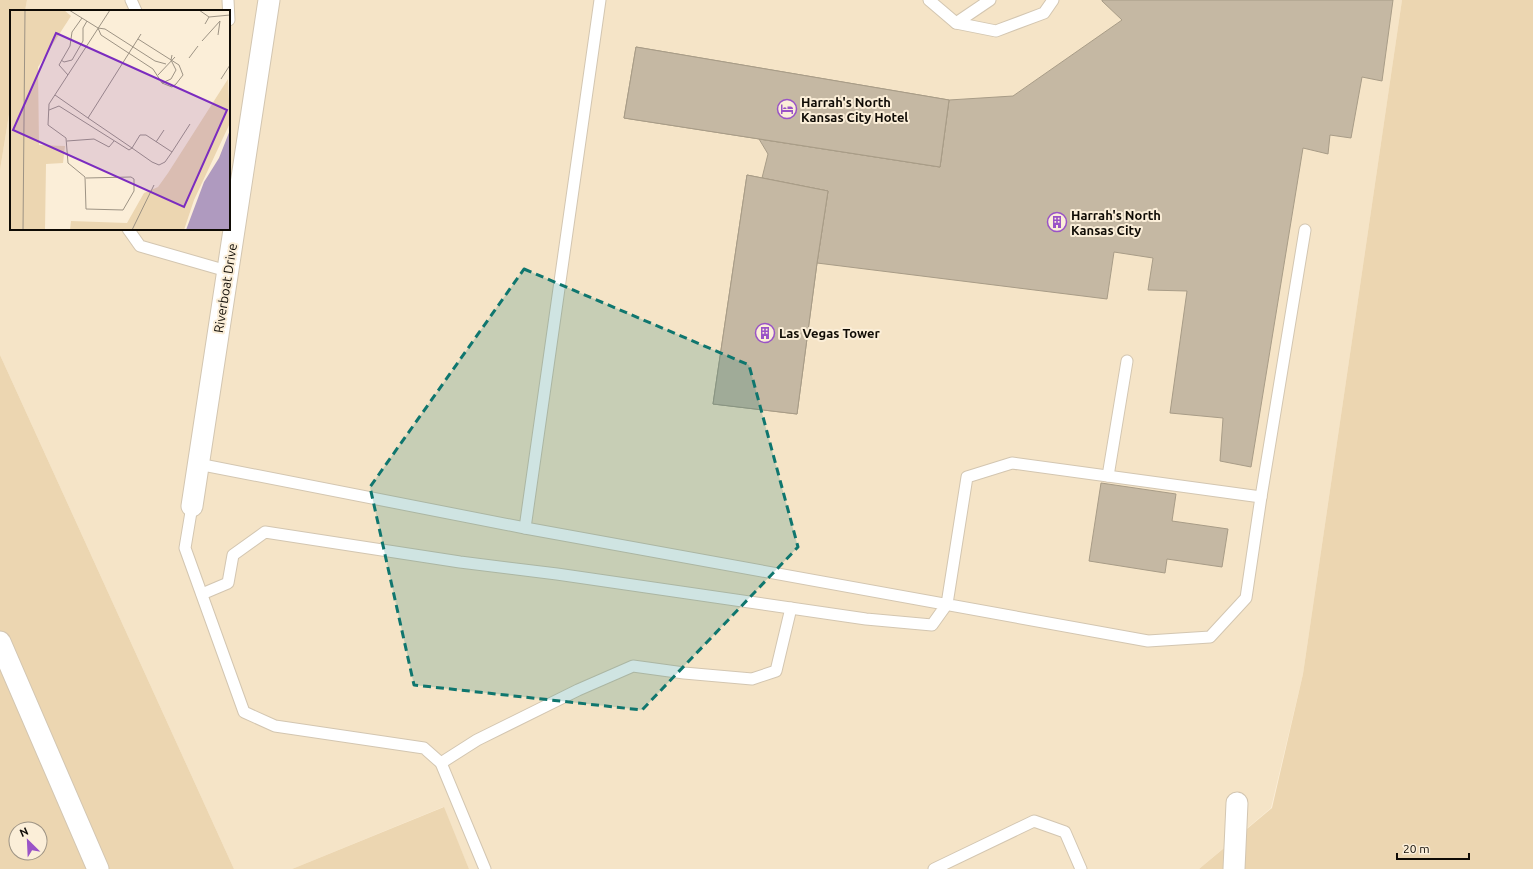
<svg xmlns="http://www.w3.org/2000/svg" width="1533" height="869" viewBox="0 0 1533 869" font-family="Ubuntu,sans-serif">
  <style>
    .built { fill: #f5e4c7 }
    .green { fill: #ecd6b1; fill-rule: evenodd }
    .building { fill: #c5b8a3; stroke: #a89c87 }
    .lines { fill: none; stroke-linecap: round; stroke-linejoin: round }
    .lane-casing { stroke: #d3c6b1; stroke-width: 13 }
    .street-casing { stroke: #d3c6b1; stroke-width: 23 }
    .lane { stroke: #fff; stroke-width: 11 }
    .street { stroke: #fff; stroke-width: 21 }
    .marked { fill: #0f766e; fill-opacity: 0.2; stroke: #0f766e; stroke-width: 3; stroke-dasharray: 8 5; stroke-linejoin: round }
    .labels { text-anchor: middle; stroke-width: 4; stroke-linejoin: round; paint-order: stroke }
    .poi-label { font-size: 13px; font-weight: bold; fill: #0f0b05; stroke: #fbeed8; text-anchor: start }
    .street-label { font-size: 13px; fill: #0f0b05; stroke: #fbeed8 }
    .inset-road { fill: none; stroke: #9d9384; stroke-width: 1 }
    .view { fill: #7b2cbf; fill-opacity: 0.15; stroke: #7b2cbf; stroke-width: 2 }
    .inset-edge { fill: none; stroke: #0f0b05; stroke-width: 2 }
  </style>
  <rect width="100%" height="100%" fill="#fbeed8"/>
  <path class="built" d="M27,0H1402L1303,674L1271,808L1199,869H469L443,807L292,869H234L0,355V170L11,102V229H229V11H25Z"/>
  <g class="green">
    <path d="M0,0H27L25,11H11V102L0,170Z"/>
    <path d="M1402,0H1533V869H1199L1272,808L1303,674Z"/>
    <path d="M0,355L234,869H0ZM16,829H40V853H16Z"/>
    <path d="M444,807L469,869H292Z"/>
  </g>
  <g class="building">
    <path d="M1102,0H1393L1382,81L1362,77L1351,138L1330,135L1328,154L1303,148L1251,467L1220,461L1223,418L1170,413L1187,291L1148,290L1153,258L1114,252L1107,299L817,263L828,191L762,178L768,154L759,139L940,167L949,100L1013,96L1122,20L1102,1Z"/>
    <path d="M636,47L949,100L940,167L624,118Z"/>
    <path d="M636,47L949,100L940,167L624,118Z"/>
    <path d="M747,175L828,191L817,263L797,414L713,404Z"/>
    <path d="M747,175L828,191L817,263L797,414L713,404Z"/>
    <path d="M1101,483L1176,494L1172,521L1228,529L1222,567L1167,559L1165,573L1089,561Z"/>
  </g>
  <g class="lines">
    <g class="lane-casing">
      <g id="lane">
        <path d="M131,0L136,11"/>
        <path d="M228,0L229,20"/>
        <path d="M929,0L956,23L996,31L1044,13L1053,0"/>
        <path d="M956,23L990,0"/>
        <path d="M128,229L140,246L227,271"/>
        <path d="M198,464L525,528L1148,641L1210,637L1246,598L1261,497L1012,463L967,477L947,604L932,625L866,619L557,574L460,562L265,532L233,555L228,583L202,594"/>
        <path d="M1108,476L1127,361"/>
        <path d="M1261,497L1305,230"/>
        <path d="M192,506L185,548L244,712L275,726L424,748L441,763L485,869"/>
        <path d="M525,528L600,0"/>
        <path d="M441,763L477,740L578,690L633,666L684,673L752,679L776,671L791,608"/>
        <path d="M934,869L1034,821L1065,832L1081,869"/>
      </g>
    </g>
    <g class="street-casing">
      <g id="street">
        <path d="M192,506L269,0"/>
        <path d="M0,642L98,869"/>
        <path d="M1234,869L1237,803"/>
      </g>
    </g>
    <use href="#lane" class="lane"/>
    <use href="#street" class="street"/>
  </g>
  <path class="marked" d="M524,269L749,365L798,547L642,710L414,685L370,487Z"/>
  <defs>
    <g id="hotel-ring" transform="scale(1)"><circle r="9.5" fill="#fbeed8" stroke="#9a53c7" stroke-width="1.5"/><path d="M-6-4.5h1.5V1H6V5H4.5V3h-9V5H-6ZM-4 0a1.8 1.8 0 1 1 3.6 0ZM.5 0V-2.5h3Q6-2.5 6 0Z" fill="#9a53c7"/></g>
    <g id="building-ring" transform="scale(1)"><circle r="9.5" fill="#fbeed8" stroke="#9a53c7" stroke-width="1.5"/><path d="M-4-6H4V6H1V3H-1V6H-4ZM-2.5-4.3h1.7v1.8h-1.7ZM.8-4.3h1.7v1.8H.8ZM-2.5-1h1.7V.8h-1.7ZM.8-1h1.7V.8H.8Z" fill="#9a53c7"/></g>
  </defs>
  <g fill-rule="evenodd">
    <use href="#hotel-ring" x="787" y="109"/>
    <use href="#building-ring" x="1057" y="222"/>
    <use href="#building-ring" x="765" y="333"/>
  </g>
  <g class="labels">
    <g class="poi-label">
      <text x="801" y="107">Harrah's North<tspan x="801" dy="15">Kansas City Hotel</tspan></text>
      <text x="1071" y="220">Harrah's North<tspan x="1071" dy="15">Kansas City</tspan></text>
      <text x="779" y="338">Las Vegas Tower</text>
    </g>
    <g class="street-label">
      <text transform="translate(225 288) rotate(-81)" y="5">Riverboat Drive</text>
    </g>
  </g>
  <g transform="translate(10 10)">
    <rect width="220" height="220" fill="#fbeed8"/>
    <path d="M0,0H54L61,6L28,57L29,135L55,136L53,153L36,154L35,220H0ZM218,69L220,113L184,190L174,220H60L61,211L117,213L134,183L148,177L158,163Z" fill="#ecd6b1"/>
    <path d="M220,120V220H176L194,172L209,148Z" fill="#af9abf"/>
    <path class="inset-road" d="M59,0L88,18L95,19L145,51L156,54M189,0L199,7M195,14L199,7L220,5M88,18L91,25L143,59L152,73L162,77L166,74L173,65L169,55L128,29M192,31L210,11L208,25M179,48L188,36M51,50L54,52L62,50L73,31V18L77,11M58,65L49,55L60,36L62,22L72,8M148,65L165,47M211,69L220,55M152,73L161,69L166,60L161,50L162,45M39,100L49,96L119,140L122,138L130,125H136L162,142L155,152L149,155L142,152L122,138L78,108L45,85M78,108L131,24M57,131L84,129L99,137L104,131M146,132L154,120M162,142L180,114M76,168L121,167L124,169V181L113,200L76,199L75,167L58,153L56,128L38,115L39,94L100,0M13,220L15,0M122,220L144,175"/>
    <path class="view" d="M46,23L217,100L174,197L3,120Z"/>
    <rect width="220" height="220" class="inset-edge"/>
  </g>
  <g transform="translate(28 841) rotate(336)"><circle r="19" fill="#fbeed8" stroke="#9d9384"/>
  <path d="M0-3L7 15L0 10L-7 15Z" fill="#9a53c7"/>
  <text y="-6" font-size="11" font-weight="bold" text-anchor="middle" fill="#0f0b05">N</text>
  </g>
  <path d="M1397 853v6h72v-6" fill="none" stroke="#0f0b05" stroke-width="2"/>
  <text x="1403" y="853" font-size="12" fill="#0f0b05" stroke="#fbeed8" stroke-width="3" paint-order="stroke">20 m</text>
</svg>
